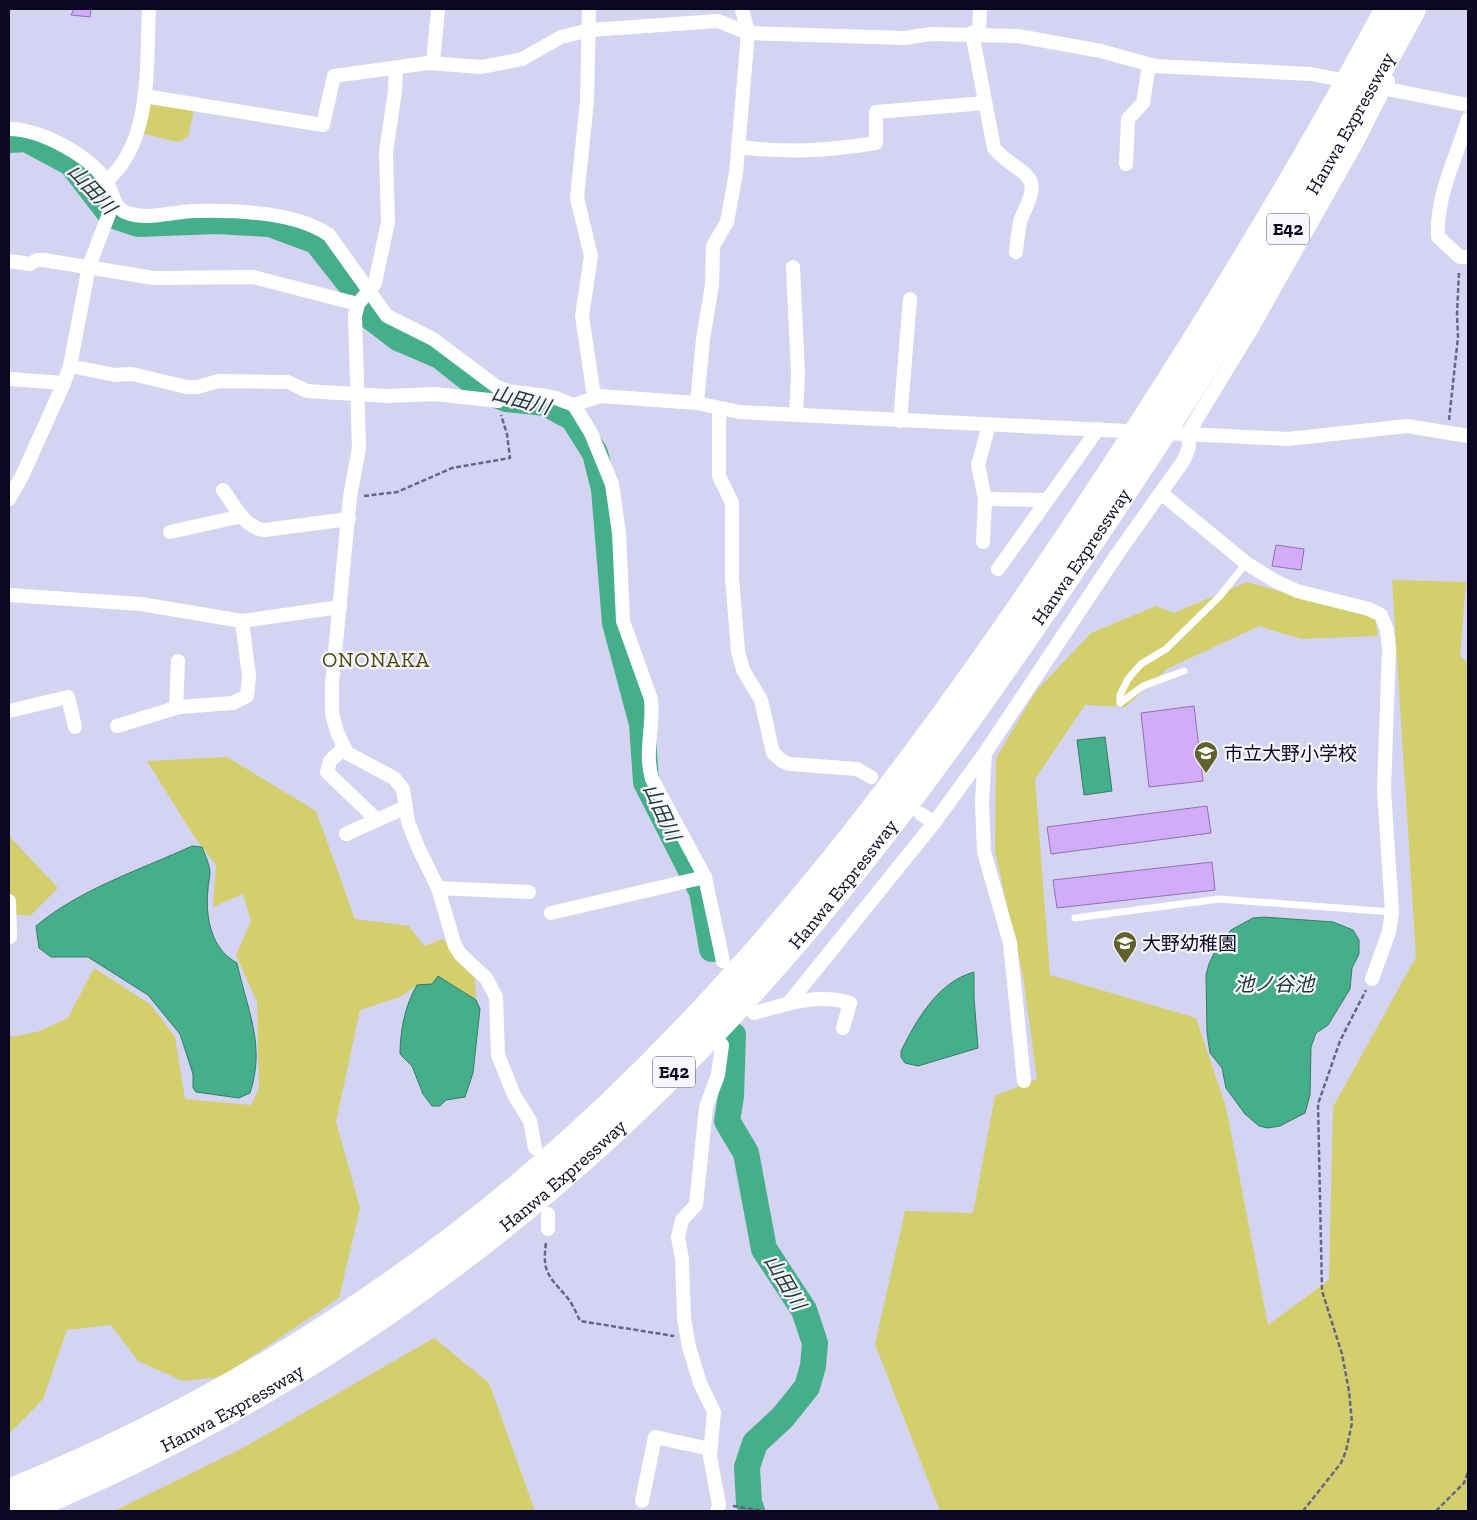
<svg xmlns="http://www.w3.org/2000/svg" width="1477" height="1520" viewBox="0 0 1477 1520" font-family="'Zilla Slab','Noto Sans JP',serif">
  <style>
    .green { fill: #d3cf6d }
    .water { fill: #44af89; stroke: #337d6a }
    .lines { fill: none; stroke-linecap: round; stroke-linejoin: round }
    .river { stroke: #44af89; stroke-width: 26 }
    .building { fill: #d2acf9; stroke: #9270b3 }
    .path { stroke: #676580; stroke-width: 2.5; stroke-dasharray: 5 2.5; stroke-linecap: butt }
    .service { stroke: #fff; stroke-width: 7 }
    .minor { stroke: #fff; stroke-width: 14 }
    .motorway { stroke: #fff; stroke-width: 26 }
    .labels { text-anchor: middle; stroke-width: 4.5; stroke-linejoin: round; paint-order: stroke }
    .shield { fill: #f7f7ff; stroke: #524f63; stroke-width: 1 }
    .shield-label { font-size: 18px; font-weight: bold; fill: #0b0720 }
    .street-label { font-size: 19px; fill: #0b0720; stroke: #f7f7ff }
    .poi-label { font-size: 19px; fill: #0b0720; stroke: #f7f7ff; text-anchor: start }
    .water-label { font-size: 20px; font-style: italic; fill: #223930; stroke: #f7f7ff }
    .quarter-label { font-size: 21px; letter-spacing: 1px; fill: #4c4908; stroke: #f7f7ff }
  </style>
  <rect width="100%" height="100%" fill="#d4d4f2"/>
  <g class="green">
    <path d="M153,99L194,109L188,137L177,142L142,133Z"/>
    <path d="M1392,580L1466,582L1460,656L1468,663V1511H940L875,1344L905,1211L973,1213L995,1096L1037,1079L1023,976L995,852L996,758L1036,691L1091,633L1156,606L1174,613L1247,582L1375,618L1378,636L1301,639L1259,626L1167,669L1125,707L1085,705L1035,779L1050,975L1196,1018L1226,1107L1268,1325L1329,1280L1333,1107L1416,957Z"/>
    <path d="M227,757L316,811L355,919L409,926L424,946L443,939L475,979L476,1000L438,976L432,984L417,985L402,996L360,1010L336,1122L360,1208L339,1298L221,1377L183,1381L138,1361L111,1325L67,1330L43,1399L9,1434V1027L11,1037L40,1031L68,1018L94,968L150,1004L175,1037L185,1099L251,1105L259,1088L257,1002L236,955L251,921L243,894L213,907L216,865L195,838L147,761Z"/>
    <path d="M9,836L58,888L30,916L9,914Z"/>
    <path d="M434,1338L489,1383L535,1511H114L241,1449Z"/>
  </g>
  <g class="water">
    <path d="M1105,737L1112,791L1084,795L1077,740Z"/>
    <path d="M192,846L202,847C205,855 210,865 210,873C210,878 208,884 208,889C205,917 211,949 237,963C247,1010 266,1045 250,1093L239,1098L196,1092L193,1088V1074L180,1034L148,995L88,957H51L39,948L36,926C80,889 140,870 192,846Z"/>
    <path d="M1264,917L1333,922L1353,930L1359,940V954L1352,968L1350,989L1328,1025L1316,1033L1311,1047L1310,1095L1305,1113L1280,1126L1268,1128L1259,1126L1245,1114L1226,1088L1222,1068L1210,1053L1207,1033L1206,975L1209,964L1217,947L1231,930L1253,918Z"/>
    <path d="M974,972V998L978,1048L918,1066L905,1063L901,1057V1051C917,1019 938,982 974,972Z"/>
    <path d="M438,976L476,1000L480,1009L473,1073L465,1097L446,1100L440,1106H432L423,1094L412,1066L400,1054C400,1031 405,1005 417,985L432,984Z"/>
  </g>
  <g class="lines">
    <g class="river">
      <path d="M9,140L26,139L71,163L111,215L138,224L216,221L270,224L316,241L353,288L368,315L398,338L440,356L483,390L506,399L545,403L573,418L595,453L604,489L615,623L642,724L646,782L702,892L712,949"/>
      <path d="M733,1035L731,1096L727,1121L746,1153L764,1249L804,1310L815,1343L813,1366L807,1387L783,1417L755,1443L747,1467L749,1503L752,1511"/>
    </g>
  </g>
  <g class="building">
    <path d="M74,9H91L90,17L71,15Z"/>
    <path d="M1276,545L1304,549L1301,570L1272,566Z"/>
    <path d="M1194,706L1203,781L1149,787L1141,713Z"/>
    <path d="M1207,806L1211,833L1051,854L1047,827Z"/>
    <path d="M1212,862L1215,890L1057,908L1053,880Z"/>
  </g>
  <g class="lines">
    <g class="path">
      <path d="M1449,420L1458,337L1457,314L1459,271"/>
      <path d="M364,496L397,492L452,468L510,458L507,434L501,415"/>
      <path d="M546,1243C542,1272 548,1275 566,1296C572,1303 576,1312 580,1321L674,1336"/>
      <path d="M733,1506L764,1511"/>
      <path d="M1303,1511L1341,1463L1346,1451L1352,1423L1349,1391L1342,1354L1322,1291L1318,1104L1340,1041L1366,990"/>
      <path d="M1436,1511L1464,1483L1468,1472"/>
    </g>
    <g class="service">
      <path d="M1120,703V695L1128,679L1141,664L1166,649L1220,596L1246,563"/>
      <path d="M1120,703L1143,686L1184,671"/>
      <path d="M1075,918L1219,899L1392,912"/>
    </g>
    <g class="minor">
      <path d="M589,9L587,101L577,198L591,256L582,316L594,397"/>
      <path d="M972,33L994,148C1003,160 1016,165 1026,175C1040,188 1024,208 1020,222C1018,232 1017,242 1016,252"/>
      <path d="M979,33L980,9"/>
      <path d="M433,63L438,9"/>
      <path d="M396,68L395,91L386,152L388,222L375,283L358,304L355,316L359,448L350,497L332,684V713L337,732L347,753L394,778L403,789L408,822L418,847L438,888L455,946L461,955L486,978L496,997L498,1055L514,1095L530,1121L535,1148"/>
      <path d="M144,96L323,125L334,76L428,63L482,67L522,59L561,37L590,30L718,21L748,33L905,38L931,34L1018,36L1101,51L1155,66L1311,74L1468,105"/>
      <path d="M1468,119C1456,159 1436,195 1438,237L1460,257H1468"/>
      <path d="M9,129C40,129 89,155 106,181C113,191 113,207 125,212C146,221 171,212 193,211C233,210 296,211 329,235L387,316L433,339L497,387L509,391L553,397L574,405L600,396L697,403L739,412L1288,439L1407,426L1468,436"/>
      <path d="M738,147C788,153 826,151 876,143V112L985,103"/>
      <path d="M1126,164L1128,119L1143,103L1149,65"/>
      <path d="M106,181C153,143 146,63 149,9"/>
      <path d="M9,261L30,264L37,260H44L154,278L253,277L358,304"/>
      <path d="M793,267L798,374L796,415"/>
      <path d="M70,366L115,375L132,374L187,387H197L219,381L288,382L307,391L386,396L435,394L498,401L502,389"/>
      <path d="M9,379L64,383"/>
      <path d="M697,403L703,339L712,285L713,246L727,222L736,173L748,33L742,9"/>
      <path d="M574,405L591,433L612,484L619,533L623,621L651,699C654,726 644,752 652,779L705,877L723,961"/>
      <path d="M719,409V476L732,503V578L738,651L743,670L761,700L773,753L782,761L790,764L857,769L871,777"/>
      <path d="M900,421L910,299"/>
      <path d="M223,490C235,506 244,528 265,530L349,519"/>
      <path d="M1161,493L1246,563L1275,581L1297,591L1369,609L1381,615L1387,630L1389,649L1384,790L1392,912L1389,932L1372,979"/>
      <path d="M9,499L22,476L64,383L70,366L89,266L114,201"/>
      <path d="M985,499L1047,500"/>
      <path d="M170,532L242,516"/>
      <path d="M983,542L985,499L978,465L989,425"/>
      <path d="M998,569L1098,429"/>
      <path d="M9,595L141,604L242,621L340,607"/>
      <path d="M176,708L178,661"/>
      <path d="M9,711L68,697L75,727"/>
      <path d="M117,726L179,707L233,703L247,696L249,676L242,621"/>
      <path d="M344,748L330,761L327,772L377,820"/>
      <path d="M985,753L982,802L984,852L1010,943L1024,1081"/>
      <path d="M921,814L934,823"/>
      <path d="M346,834L406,807"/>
      <path d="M438,888L529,892"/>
      <path d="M9,901L10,937"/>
      <path d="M551,913L705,877"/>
      <path d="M788,1004L934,823L985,753L1118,553L1184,460L1189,447L1188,433L1252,328L1357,142L1388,81"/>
      <path d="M754,1013C786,1004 818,993 850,1003L843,1028"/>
      <path d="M548,1214V1229"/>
      <path d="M642,1501L655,1437L710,1449"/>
      <path d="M717,1511L719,1505L710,1456L714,1412L700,1383L689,1347L684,1318L682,1259L678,1237L682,1220L696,1205L706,1107L718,1075L722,1045"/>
    </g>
    <g class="motorway">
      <path d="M9,1492C197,1416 376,1308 531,1176C750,989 924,754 1082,516C1191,351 1295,183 1388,9"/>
      <path id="s1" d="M21,1511C281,1405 514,1241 708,1038C844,897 959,736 1069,574C1193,392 1309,203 1413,9"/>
    </g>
  </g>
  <defs>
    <g id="school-pin" transform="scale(1.25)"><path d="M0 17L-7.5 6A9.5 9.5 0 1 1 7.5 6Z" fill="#62602c" stroke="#f7f7ff"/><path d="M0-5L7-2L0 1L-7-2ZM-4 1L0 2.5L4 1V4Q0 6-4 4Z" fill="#fff"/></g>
  </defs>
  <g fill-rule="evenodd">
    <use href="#school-pin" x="1206" y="753"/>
    <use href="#school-pin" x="1125" y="943"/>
  </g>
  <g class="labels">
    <g class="shield">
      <rect x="1267" y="213.5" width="42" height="31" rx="4"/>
      <rect x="653" y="1056.5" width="42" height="31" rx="4"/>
    </g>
    <g class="shield-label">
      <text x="1288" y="235">E42</text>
      <text x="674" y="1078">E42</text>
    </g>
    <g class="street-label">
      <text dy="7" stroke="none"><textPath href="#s1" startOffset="1960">Hanwa Expressway</textPath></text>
      <text dy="7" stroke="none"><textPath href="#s1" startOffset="1450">Hanwa Expressway</textPath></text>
      <text dy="7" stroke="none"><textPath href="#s1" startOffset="1045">Hanwa Expressway</textPath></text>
      <text dy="7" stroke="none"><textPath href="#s1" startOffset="640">Hanwa Expressway</textPath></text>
      <text dy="7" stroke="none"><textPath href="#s1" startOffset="235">Hanwa Expressway</textPath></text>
    </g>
    <g class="poi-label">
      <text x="1224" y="760">市立大野小学校</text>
      <text x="1142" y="950">大野幼稚園</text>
    </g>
    <g class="water-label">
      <text transform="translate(92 189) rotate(47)" y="7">山田川</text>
      <text transform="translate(521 400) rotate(15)" y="7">山田川</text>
      <text transform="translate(662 812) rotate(65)" y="7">山田川</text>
      <text x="1274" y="991">池ノ谷池</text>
      <text transform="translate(785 1282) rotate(59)" y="7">山田川</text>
    </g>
    <g class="quarter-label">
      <text x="376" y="667">ONONAKA</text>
    </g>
  </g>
  <rect width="1477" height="1520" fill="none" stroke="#0b0720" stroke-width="20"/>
</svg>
